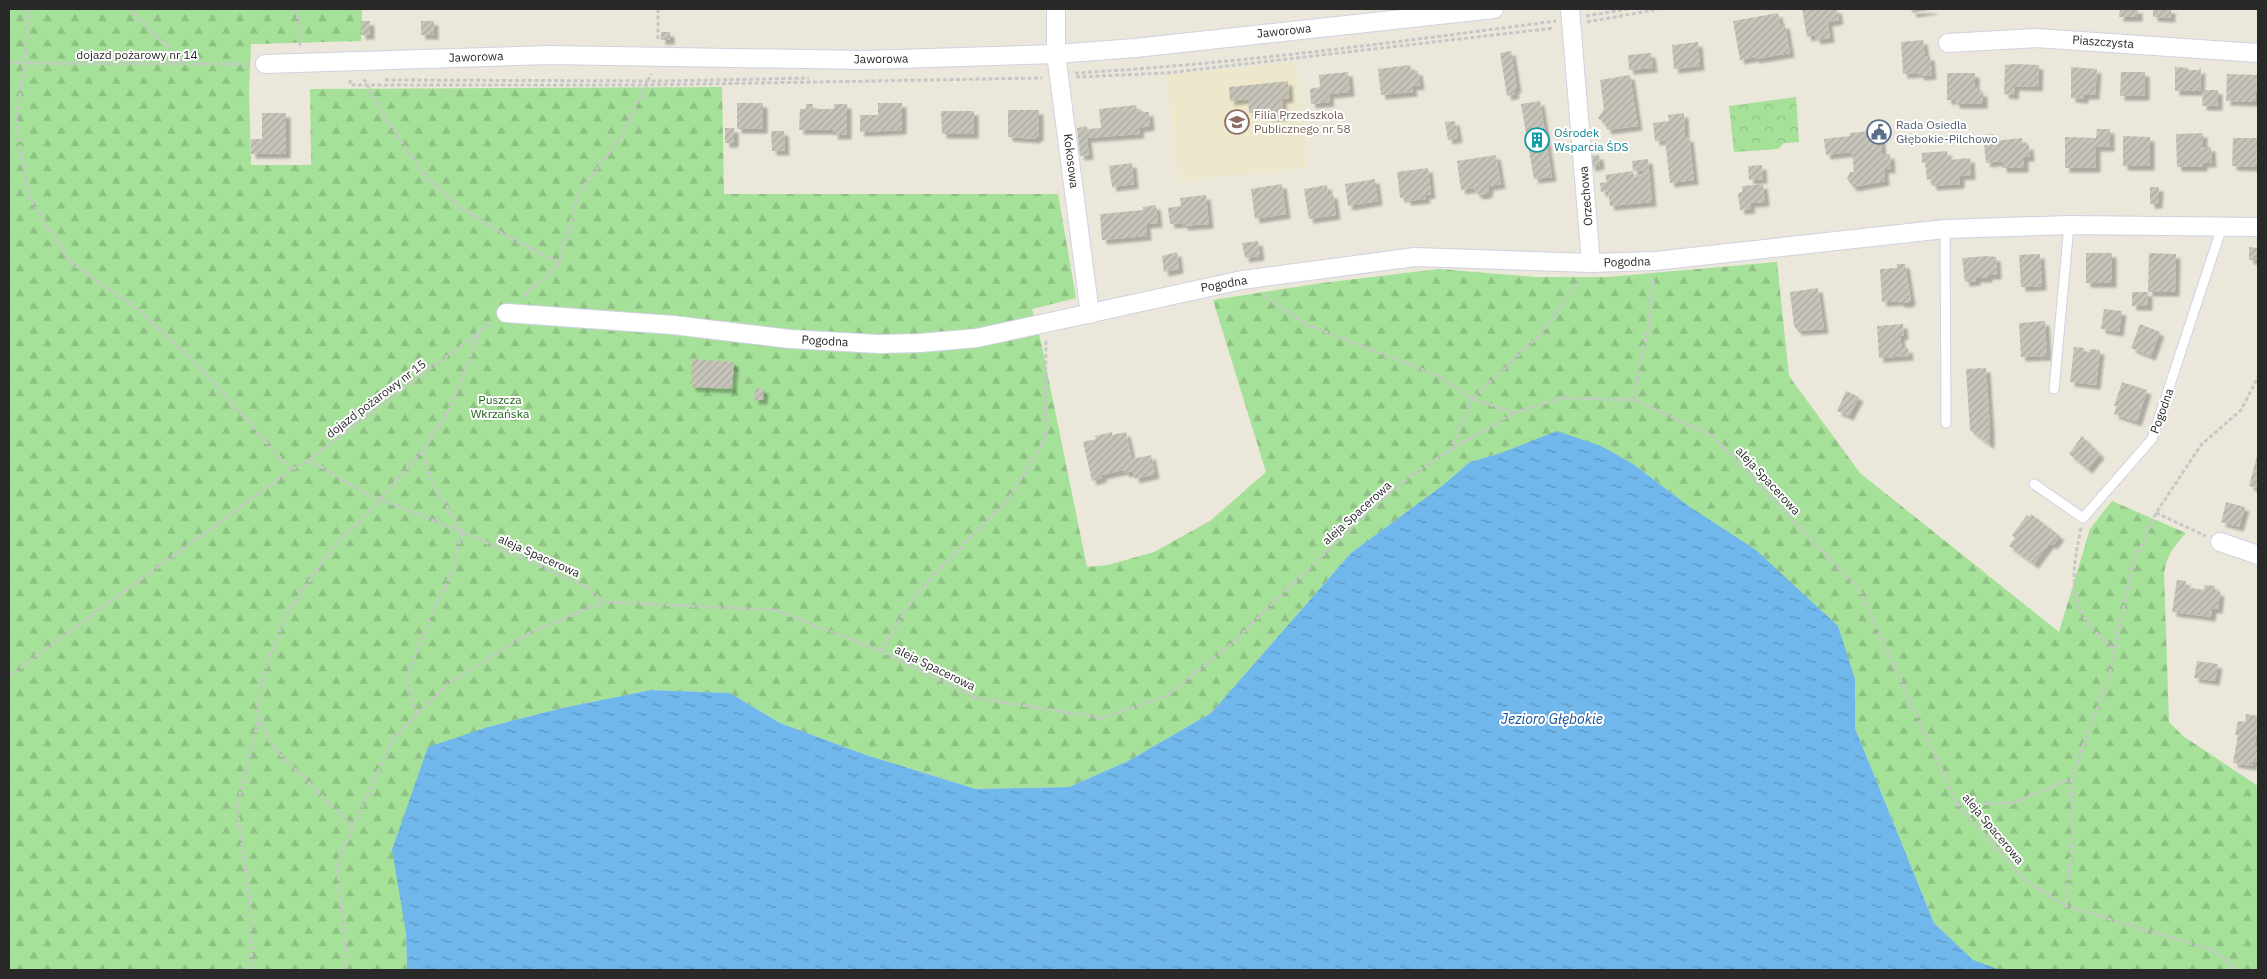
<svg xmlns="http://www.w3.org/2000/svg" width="2267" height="979" viewBox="0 0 2267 979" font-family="'IBM Plex Sans',sans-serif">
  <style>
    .education { fill: #ede7cb }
    .forest { fill: url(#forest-firs) }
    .park { fill: url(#park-crowns) }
    .water { fill: url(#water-ripples) }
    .building { fill: url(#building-hatch); filter: url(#shadow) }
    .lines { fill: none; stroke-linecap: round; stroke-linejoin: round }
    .service-casing { stroke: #d1d1e2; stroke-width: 11 }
    .minor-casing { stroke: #d1d1e2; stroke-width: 20 }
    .path { stroke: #c7c7c7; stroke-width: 3; stroke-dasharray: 4 2.5; stroke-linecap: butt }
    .service { stroke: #fff; stroke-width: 9 }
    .minor { stroke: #fff; stroke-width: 18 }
    .labels { text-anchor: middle; stroke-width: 4; stroke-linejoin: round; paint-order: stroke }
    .street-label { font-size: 12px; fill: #292929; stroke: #fff }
    .education-label { font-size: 12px; fill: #785e54; stroke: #fff; text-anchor: start }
    .service-label { font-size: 12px; fill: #4e5e75; stroke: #fff; text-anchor: start }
    .culture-label { font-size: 12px; fill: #0d838f; stroke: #fff; text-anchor: start }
    .park-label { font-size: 12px; fill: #1e651b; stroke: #fff }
    .water-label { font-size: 14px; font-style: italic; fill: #105297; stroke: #fff }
  </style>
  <defs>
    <pattern id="forest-firs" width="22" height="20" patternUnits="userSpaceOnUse" patternTransform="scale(1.25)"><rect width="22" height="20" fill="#a5e198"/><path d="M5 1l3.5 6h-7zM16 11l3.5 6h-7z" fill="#8ec183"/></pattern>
    <pattern id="park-crowns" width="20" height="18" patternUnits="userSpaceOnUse" patternTransform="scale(1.25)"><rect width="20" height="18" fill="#a5e198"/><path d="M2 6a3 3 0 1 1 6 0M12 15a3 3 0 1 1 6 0" fill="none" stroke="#8ec183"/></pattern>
    <pattern id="water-ripples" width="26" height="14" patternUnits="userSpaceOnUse" patternTransform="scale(1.25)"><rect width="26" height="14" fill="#70b7ec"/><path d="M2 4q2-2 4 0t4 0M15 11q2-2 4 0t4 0" fill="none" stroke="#5c95bf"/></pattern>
    <pattern id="building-hatch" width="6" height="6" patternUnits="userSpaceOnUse" patternTransform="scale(1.25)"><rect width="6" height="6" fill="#c7c5ba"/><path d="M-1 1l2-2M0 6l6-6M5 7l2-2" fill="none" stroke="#aba9a0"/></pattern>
    <filter id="shadow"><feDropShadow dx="4.5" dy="4.5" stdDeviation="1" flood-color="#0004"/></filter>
  </defs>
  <rect width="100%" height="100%" fill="#ebe7db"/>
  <path class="education" d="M1296,62L1308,168L1179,181L1166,75Z"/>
  <path class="forest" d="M9,9H362L361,41L251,44L249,90L251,165H311L310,89L722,87L724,194H1058L1076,298L1032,309L1041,342L1087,567L1108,565L1154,552L1210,521L1266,472L1213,300L1322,283L1439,269L1536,277H1607L1777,262L1789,376L1860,473L2059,632L2090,529L2112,501L2186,533C2174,546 2166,556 2164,574L2169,722L2183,736L2258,786V970H2001L1973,961L1934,923L1855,728V679L1690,507L1633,464L1501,453L1470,462L1443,485L1351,553L1211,713L1128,761L1069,787L976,789L866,755L780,723L730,693L651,690L562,708L488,727L406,933L407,970H9Z"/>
  <path class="park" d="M1796,97L1799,142L1784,143L1778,149L1734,152L1729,106Z"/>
  <path class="water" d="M1557,431L1601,446L1633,464L1690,507L1756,550L1838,626L1855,679V728L1934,923L1973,960L2001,970H407L406,933L392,850L428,747L488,727L562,708L651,690L730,693L780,723L866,755L976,789L1069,787L1128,761L1211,713L1351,553L1443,485L1470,462L1501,453Z"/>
  <g class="building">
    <path d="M1802,9H1837L1839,20L1828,22L1830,38L1816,40L1815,35L1807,37Z"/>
    <path d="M1911,9H1932V10L1912,13Z"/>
    <path d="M2120,9H2138V17H2119Z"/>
    <path d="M2153,9H2171V18L2153,17Z"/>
    <path d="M1778,13L1780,25L1785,24L1790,53L1755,59V57L1740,60L1733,21Z"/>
    <rect x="361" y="21" width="9" height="14"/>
    <rect x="421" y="21" width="13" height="14"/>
    <rect x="661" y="32" width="9" height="8"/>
    <path d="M1923,40L1925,56H1930L1932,75L1920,76L1919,73L1903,74L1901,42Z"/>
    <path d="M1698,42L1700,66L1674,69L1672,45Z"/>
    <path d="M1511,51L1517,88L1514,89L1515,94L1507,96L1500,53Z"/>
    <path d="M1651,53L1653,68L1629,70L1628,55Z"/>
    <path d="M2014,64L2039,65L2038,87L2015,86L2014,95L2004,94L2005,65Z"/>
    <path d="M1410,65L1411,71H1418L1420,85L1412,86L1413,92L1381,95L1378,69Z"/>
    <path d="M2071,67L2097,69L2095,95H2084V99L2071,98Z"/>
    <path d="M2175,67L2188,68V70H2198L2201,68L2200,91H2175Z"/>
    <path d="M1348,72L1350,92L1329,94L1330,102L1311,104L1310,89L1320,87L1319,75Z"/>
    <path d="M2121,72H2145V96H2120Z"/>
    <path d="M1947,73H1975V87H1978V92H1983V104H1955V100H1947Z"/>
    <path d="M2227,74L2258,75L2255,102L2226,101Z"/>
    <path d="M1630,75L1638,126L1607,130L1606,125L1598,118L1604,109L1600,80Z"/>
    <path d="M1288,81L1289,98L1282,99L1283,116L1268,117L1267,111L1249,113L1248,99L1230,101L1229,87Z"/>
    <path d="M2203,90H2218V106H2202Z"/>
    <path d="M1540,101L1552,177L1534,179L1521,104Z"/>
    <rect x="737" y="103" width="26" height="26"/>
    <path d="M878,103H902V130L860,132V115H878Z"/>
    <path d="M806,104H813V109H834V104H847V135H833L834,130H799L800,109H806Z"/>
    <path d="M1136,105L1137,111L1149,112L1150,126L1139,128L1140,134L1087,138L1089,155L1080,156L1077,128L1087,126V129L1101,128L1099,109Z"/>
    <path d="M1008,110H1039V137H1036V139L1008,137Z"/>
    <path d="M941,111H974V134H942Z"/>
    <path d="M262,113H286V154H251V139H262Z"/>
    <path d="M1684,113L1685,138L1689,137L1694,180L1670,183L1665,140L1655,141L1653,123L1669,121L1668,115Z"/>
    <path d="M1455,121L1458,138L1448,140L1445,122Z"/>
    <rect x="725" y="128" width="9" height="15"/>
    <path d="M2097,129H2110V147H2096V168H2065V137L2096,138Z"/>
    <path d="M1880,130L1882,155L1890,154L1891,169H1884L1885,181L1853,187L1847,179L1850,172H1854L1852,152L1826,155L1824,139L1850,136V133Z"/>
    <path d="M771,131H784L785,151H772Z"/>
    <path d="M2203,133V147H2211L2212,163H2203V167H2177L2176,134Z"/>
    <path d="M1994,134V141L2022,138L2023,146L2029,145L2030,157H2024V168H2002V161L1986,163L1983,135Z"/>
    <path d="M2123,136L2150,137V166H2123Z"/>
    <path d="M2233,138H2257V167L2232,166Z"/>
    <path d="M1947,151L1948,160L1970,158L1971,175L1960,176V184L1932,186L1931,179L1927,180L1925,162L1922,163V153Z"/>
    <path d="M1496,155L1501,184L1489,186L1488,193L1481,195L1476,193L1474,188L1461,190L1457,161Z"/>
    <path d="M1599,155L1600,165L1591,167L1589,156Z"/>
    <path d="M1648,159L1652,202L1610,206L1608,191L1601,192L1600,183L1607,182L1605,175L1633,171L1634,177L1641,176L1646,170L1633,171L1632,161Z"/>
    <path d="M1132,163L1134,184L1112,187L1109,166Z"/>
    <path d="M1762,165L1763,179L1749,180L1748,166Z"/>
    <path d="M1428,168L1431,194L1425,195L1426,199L1406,201V197L1400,198L1397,172Z"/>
    <path d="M1375,179L1378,201L1348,206L1345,184Z"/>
    <path d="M1282,184L1286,214L1255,219L1251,189Z"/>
    <path d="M1763,184L1765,202L1750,203L1751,209L1740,210L1738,193L1742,192V186Z"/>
    <path d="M1327,185L1328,194H1333L1336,215L1309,219L1304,189Z"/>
    <path d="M2150,187H2159L2158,204H2150Z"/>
    <path d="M1206,195L1209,224L1183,226V223L1170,224L1168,208L1181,206L1180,198Z"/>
    <path d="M1156,205L1158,223L1146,224L1147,236L1102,240L1100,214L1143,210V207Z"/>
    <path d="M1258,241L1260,256L1245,258L1242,243Z"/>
    <path d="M2249,247L2258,248V260H2249Z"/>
    <path d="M1177,252L1179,269L1164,272L1162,256Z"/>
    <rect x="2086" y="253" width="26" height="30"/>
    <path d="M2149,253L2176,254L2175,292H2148Z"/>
    <path d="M2040,254L2042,286L2021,287L2019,255Z"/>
    <path d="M1987,256L1996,257L1997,275H1988V278H1976V281L1965,282L1962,258Z"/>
    <path d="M1897,264H1905L1911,300L1908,303H1899L1900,301L1882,302L1880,269L1897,268Z"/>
    <path d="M1818,288L1824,329L1798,331L1794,326L1790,292Z"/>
    <rect x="2132" y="292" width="16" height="14"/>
    <path d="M2104,309L2122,311L2119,332L2101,329Z"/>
    <path d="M2045,321L2047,356L2021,357L2019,323Z"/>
    <path d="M1903,324L1904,335L1900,336L1902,349L1908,348L1909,356L1879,358L1877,326Z"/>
    <path d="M2140,324L2160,332L2151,356L2131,348Z"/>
    <path d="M2074,347L2084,348V351L2089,352L2090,349L2100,350L2096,385L2070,382Z"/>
    <path d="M692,359L734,362L732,389L691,387Z"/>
    <path d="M1986,368L1990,429V445L1970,430L1966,369Z"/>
    <path d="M2122,382L2147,390L2137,422L2114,414L2117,406H2114Z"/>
    <path d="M755,388L764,389L763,400H754Z"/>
    <path d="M1846,391L1859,397L1849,416L1837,411Z"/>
    <path d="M1112,432V435L1126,432L1132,459L1151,455L1155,474L1135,479L1133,471L1125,473L1124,470L1102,475V478L1092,481L1083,442L1096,439L1095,436Z"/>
    <path d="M2082,436L2100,454L2088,469L2069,454Z"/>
    <path d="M2258,452V488L2249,486Z"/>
    <path d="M2226,502L2245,507L2239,527L2221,522Z"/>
    <path d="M2031,514L2060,536L2053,545L2050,543L2034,564L2009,546L2015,538L2012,535L2027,515L2030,517Z"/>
    <path d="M2177,580L2186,581L2185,587L2204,590L2205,585L2215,586V591L2220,592L2218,609H2212L2211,617L2172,612Z"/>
    <path d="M2197,661L2218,664L2215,681L2194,678Z"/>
    <path d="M2246,714L2258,716V733L2257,732L2254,747L2258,748V762L2253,761L2252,766L2233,763L2238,735H2235L2238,721L2245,722Z"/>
  </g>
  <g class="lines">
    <g class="service-casing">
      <g id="service">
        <path d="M1945,229L1946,423"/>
        <path d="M2054,389L2069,225"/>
        <path d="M2034,484L2083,518L2152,439L2222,227"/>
      </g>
    </g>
    <g class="minor-casing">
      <g id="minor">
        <path d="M1056,9V54L1090,314"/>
        <path d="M1570,9L1591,263"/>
        <path d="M1948,43L2036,38L2258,53"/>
        <path d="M265,64L549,55L865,60L1056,54L1135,48L1494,9"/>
        <path d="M506,313L673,325L790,339L879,344L920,343L977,338L1242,280L1415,257L1591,263L1655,261L1945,229L2069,225L2258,227"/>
        <path d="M2220,542L2258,555"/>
      </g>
    </g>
    <g class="path">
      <path d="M28,9L25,63L16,121L29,197L69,261L140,311L208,376L291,470"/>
      <path d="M129,9L184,63"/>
      <path d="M297,9L300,48"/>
      <path d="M658,9V39"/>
      <path d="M1586,16L1628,9"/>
      <path d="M1587,22L1659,9"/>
      <path d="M9,63L250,64"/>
      <path d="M1075,73C1236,64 1396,42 1556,21"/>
      <path d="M1076,77L1166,73L1554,28"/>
      <path d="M364,79L383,114L427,179L462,208L508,237L559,263"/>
      <path d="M350,80V85H646L1042,78"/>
      <path d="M385,80L666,81L809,78"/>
      <path d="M1263,295L1305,324L1439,376L1472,399L1513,412"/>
      <path d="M524,296L559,263L579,192L620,139L651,74"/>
      <path d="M1635,400L1639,364L1648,331L1654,277"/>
      <path d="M1450,450L1472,399L1541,334L1579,280"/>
      <path d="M309,460L367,494L462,532L585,586L604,602L776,610L881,651L976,698L1102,718L1168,695L1230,645L1373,507L1412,475L1450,450L1514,413L1560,398L1635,400L1713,436L1860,591L1957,804L2027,882L2066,906L2212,950L2238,970"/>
      <path d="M2156,513L2206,536"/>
      <path d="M2081,528C2074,563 2067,594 2089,625C2096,634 2106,642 2114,650"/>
      <path d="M881,651L914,596L1009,498L1045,439L1046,339"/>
      <path d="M9,676L291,470L309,460L492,322"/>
      <path d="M417,714L406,678L428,623L451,574L462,532L433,484L422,451"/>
      <path d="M1958,804L2012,803L2071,779"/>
      <path d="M352,826L270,744L256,710L268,661L286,615L330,551L380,500L422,451L448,412L480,332"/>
      <path d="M2066,906L2073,830L2071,779L2109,676L2132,567L2156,513L2201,445L2241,410L2258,377"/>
      <path d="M252,970L250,905L237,807L259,718"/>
      <path d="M343,970L347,961L337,863L392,740L445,686L527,634L604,602"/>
    </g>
    <use href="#service" class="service"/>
    <use href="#minor" class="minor"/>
  </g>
  <defs>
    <g id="school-ring" transform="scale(1.25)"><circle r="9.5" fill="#fff" stroke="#8d6e63" stroke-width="1.5"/><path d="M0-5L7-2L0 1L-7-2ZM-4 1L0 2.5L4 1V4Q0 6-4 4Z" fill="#8d6e63"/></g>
    <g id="civic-ring" transform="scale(1.25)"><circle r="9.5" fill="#fff" stroke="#5c6f8a" stroke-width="1.5"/><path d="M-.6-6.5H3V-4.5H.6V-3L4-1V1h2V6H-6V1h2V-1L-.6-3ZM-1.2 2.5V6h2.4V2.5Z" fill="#5c6f8a"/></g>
    <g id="building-ring" transform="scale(1.25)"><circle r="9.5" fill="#fff" stroke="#0f9aa8" stroke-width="1.5"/><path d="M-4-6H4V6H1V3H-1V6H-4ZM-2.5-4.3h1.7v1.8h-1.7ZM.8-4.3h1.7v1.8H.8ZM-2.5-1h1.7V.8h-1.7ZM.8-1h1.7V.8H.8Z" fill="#0f9aa8"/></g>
  </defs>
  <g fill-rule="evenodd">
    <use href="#school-ring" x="1237" y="122"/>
    <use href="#civic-ring" x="1879" y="132"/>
    <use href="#building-ring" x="1537" y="140"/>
  </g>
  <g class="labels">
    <g class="street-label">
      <text transform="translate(1284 31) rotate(-6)" y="4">Jaworowa</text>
      <text transform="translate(2103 42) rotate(4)" y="4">Piaszczysta</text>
      <text x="137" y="59">dojazd pożarowy nr 14</text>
      <text transform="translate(476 57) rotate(-2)" y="4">Jaworowa</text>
      <text transform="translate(881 59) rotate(-1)" y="4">Jaworowa</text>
      <text transform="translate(1071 161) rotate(83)" y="4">Kokosowa</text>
      <text transform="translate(1586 196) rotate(-95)" y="4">Orzechowa</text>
      <text transform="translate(1627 262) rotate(-2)" y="4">Pogodna</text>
      <text transform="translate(1224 284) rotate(-10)" y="4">Pogodna</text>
      <text transform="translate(825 341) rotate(3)" y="4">Pogodna</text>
      <text transform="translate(376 399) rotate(-37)" y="4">dojazd pożarowy nr 15</text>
      <text transform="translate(2162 411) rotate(-70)" y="4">Pogodna</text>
      <text transform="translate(1768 481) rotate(47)" y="4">aleja Spacerowa</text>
      <text transform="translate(1357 513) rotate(-42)" y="4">aleja Spacerowa</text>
      <text transform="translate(539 556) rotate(24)" y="4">aleja Spacerowa</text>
      <text transform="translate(935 668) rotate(26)" y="4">aleja Spacerowa</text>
      <text transform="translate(1993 829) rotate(50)" y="4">aleja Spacerowa</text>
    </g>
    <g class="education-label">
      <text x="1254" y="119">Filia Przedszkola<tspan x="1254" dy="14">Publicznego nr 58</tspan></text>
    </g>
    <g class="service-label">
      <text x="1896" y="129">Rada Osiedla<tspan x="1896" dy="14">Głębokie-Pilchowo</tspan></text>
    </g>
    <g class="culture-label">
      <text x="1554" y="137">Ośrodek<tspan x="1554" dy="14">Wsparcia ŚDS</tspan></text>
    </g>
    <g class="park-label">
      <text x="500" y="404">Puszcza<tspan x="500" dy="14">Wkrzańska</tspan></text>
    </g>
    <g class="water-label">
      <text x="1552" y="724">Jezioro Głębokie</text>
    </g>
  </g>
  <rect width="2267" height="979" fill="none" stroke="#292929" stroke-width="20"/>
</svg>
